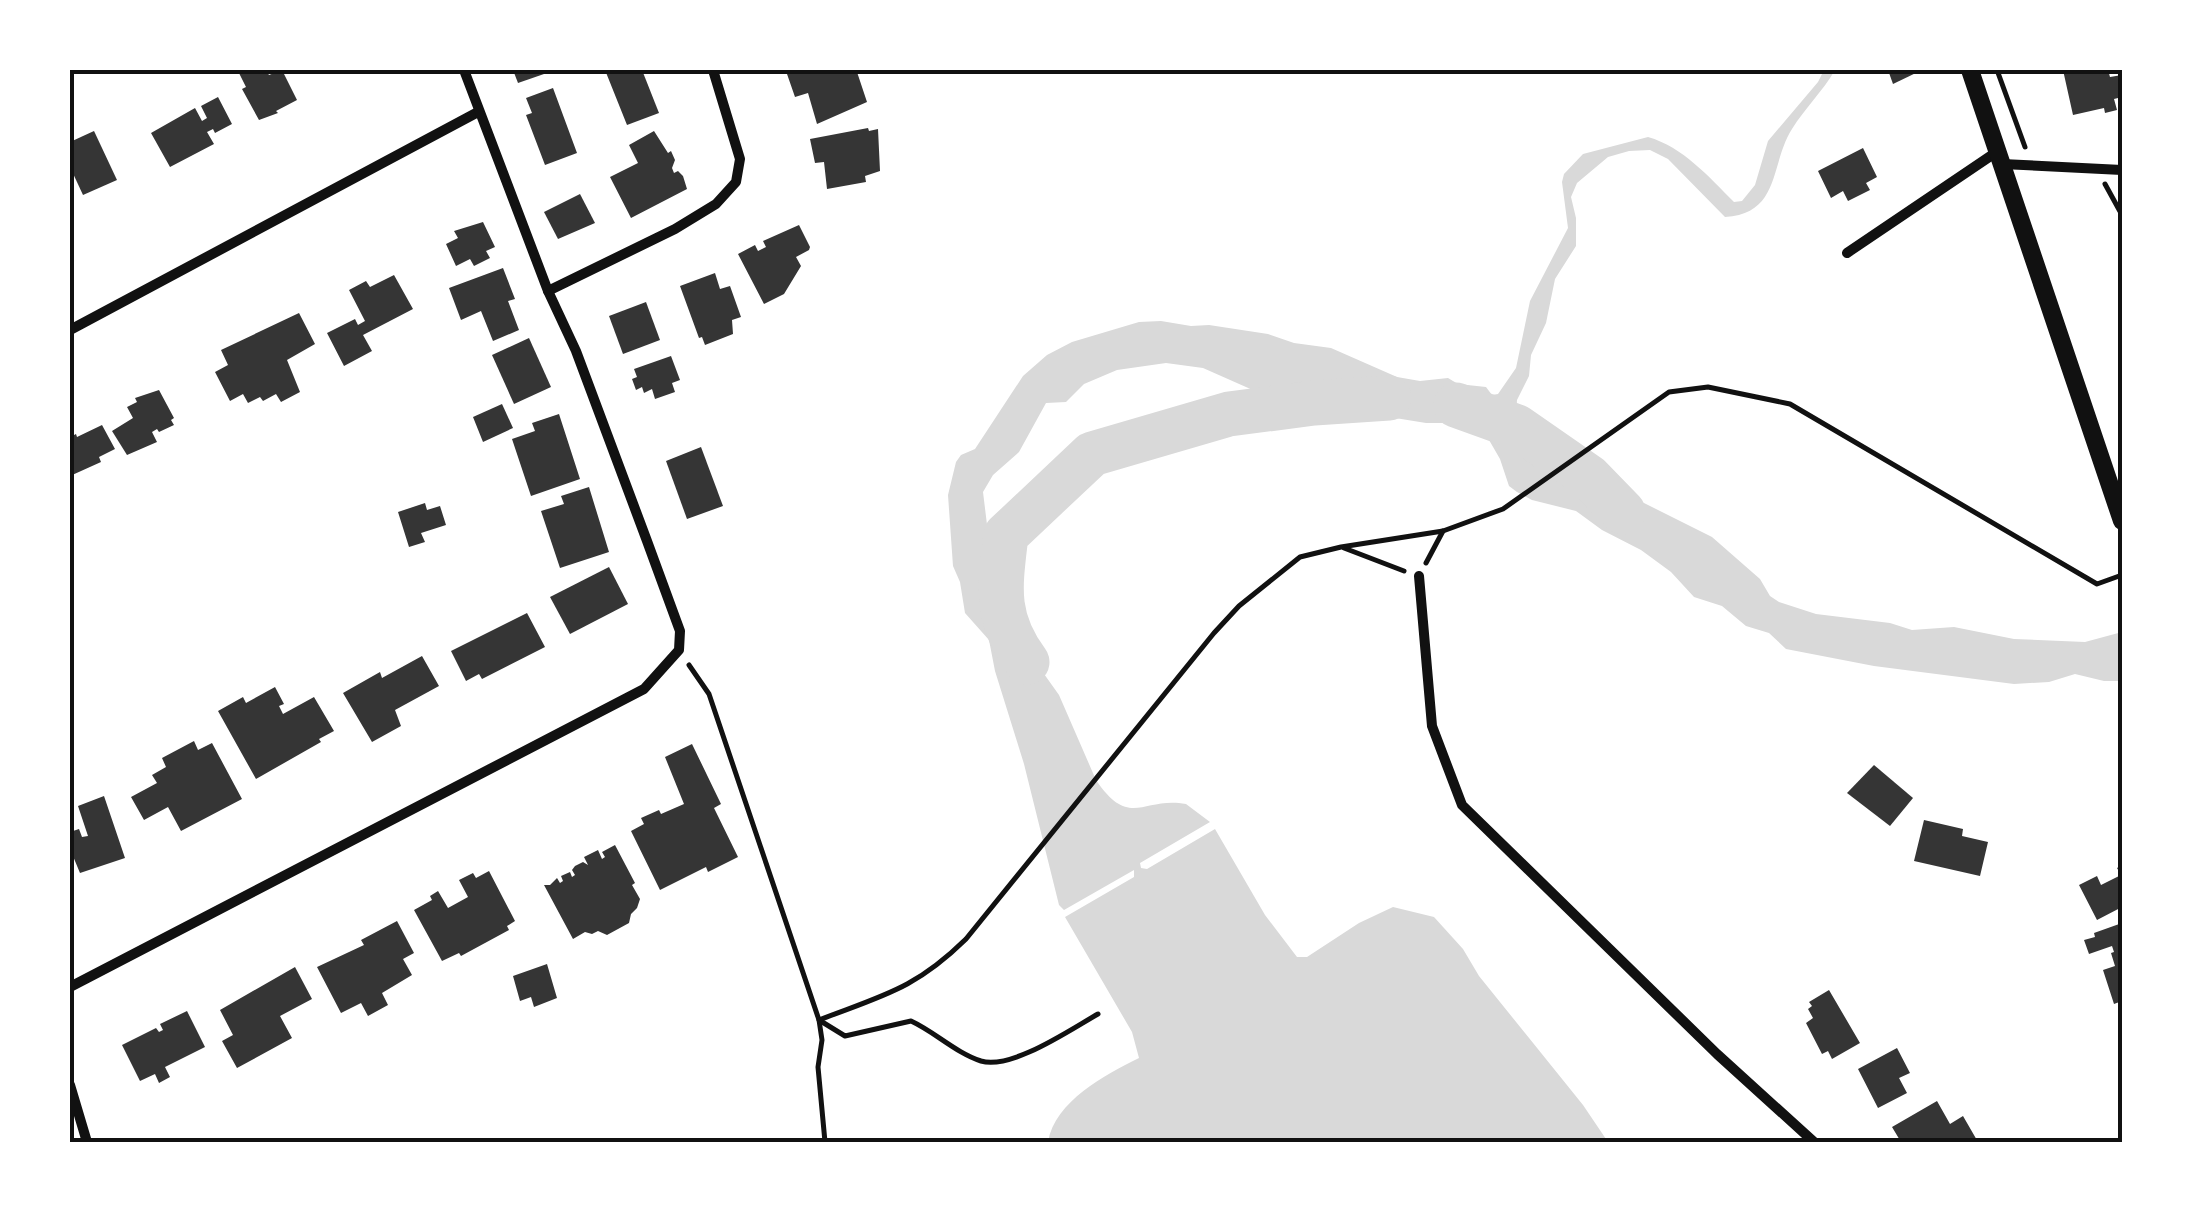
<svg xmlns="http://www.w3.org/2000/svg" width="2192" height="1212" viewBox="0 0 2192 1212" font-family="Raleway,sans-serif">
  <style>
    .water { fill: #d9d9d9 }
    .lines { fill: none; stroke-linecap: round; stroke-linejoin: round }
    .river { stroke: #d9d9d9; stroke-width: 45 }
    .building { fill: #353535 }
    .path { stroke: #111; stroke-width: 5 }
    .minor { stroke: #111; stroke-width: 10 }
    .primary { stroke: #111; stroke-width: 18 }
    .neatline { fill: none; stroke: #111; stroke-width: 4 }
  </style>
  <rect width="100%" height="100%" fill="#fff"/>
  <path class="water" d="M1824,70H1835C1823,91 1805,108 1792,129C1770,163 1781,214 1725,217L1668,159L1650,150L1629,151L1608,157L1577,183L1571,197L1576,218V246L1555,279L1546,323L1531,355L1529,376L1517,400L1515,428L1548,463L1571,471L1607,475L1638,500L1712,537L1760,579L1770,596L1779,602L1816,614L1890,623L1912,630L1954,627L2014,639L2085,642L2122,632V681H2104L2075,674L2049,682L2014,684L1874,666L1786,649L1769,633L1746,626L1722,606L1694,597L1671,572L1641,550L1602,530L1576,511L1532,500L1517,492L1509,486L1500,459L1485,433L1464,423H1426L1389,417L1300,395L1255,391L1203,368L1166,363L1117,370L1084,384L1066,402L1046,403L1019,452L993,475L983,492L995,590L1002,610L1022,643L1059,695L1096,780C1130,830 1143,796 1186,804L1210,822L1140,863L1141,868L1147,869L1215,829L1265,915L1297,957H1307L1359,923L1393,907L1434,917L1463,949L1479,976L1583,1105L1608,1142H1048C1055,1101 1105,1075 1139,1058L1132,1032L1065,917L1134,877V870L1064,910L1059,905L1024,764L995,671L989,640L965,613L960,582L953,566L948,495L956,462L961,455L975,449L1023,376L1047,355L1072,342L1139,322L1161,321L1191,326L1209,325L1268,334L1294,343L1331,348L1397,377L1420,381L1448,378L1458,384L1486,387L1492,395L1498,394L1516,368L1530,301L1568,228L1562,182L1564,174L1583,154L1648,137C1683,147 1709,177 1734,202L1742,201L1755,185L1768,141L1818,82Z"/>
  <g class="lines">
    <g class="river">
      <path d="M1456,405L1517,427L1589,477L1623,512"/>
      <path d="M1027,662C994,618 1000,586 1006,535L1092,454L1229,414L1314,403L1389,398"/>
    </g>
  </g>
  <g class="building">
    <path d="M245,70H266L269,75L282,70L297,100L276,111L278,113L259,120L242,89L246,87L239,73Z"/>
    <path d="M513,70H542L544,74L518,83Z"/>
    <path d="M605,70H642L659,113L627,125Z"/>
    <path d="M798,70L857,72L867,102L817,124L808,93L795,97L787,74Z"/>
    <path d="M1888,70H1920V71L1893,84Z"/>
    <path d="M2063,70H2108L2110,77L2122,75V97L2114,99L2117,110L2105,113L2104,108L2073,115Z"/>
    <path d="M553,88L577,153L545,165L526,115L532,113L526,98Z"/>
    <path d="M218,97L232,124L215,133L213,129L207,132L214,144L170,167L151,133L195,108L202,121L207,118L201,106Z"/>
    <path d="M868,128L869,131L878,129L880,171L865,176L866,182L827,189L824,162L815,163L810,139Z"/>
    <path d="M94,131L117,180L83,195L70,167V142Z"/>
    <path d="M654,131L668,153L671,151L675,160L672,168L674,173L678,171L683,176L687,189L631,218L610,177L638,163L629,145Z"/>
    <path d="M1863,148L1877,177L1866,183L1870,190L1848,201L1843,191L1831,198L1818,171Z"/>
    <path d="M580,194L595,223L558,239L544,212Z"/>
    <path d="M483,222L495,247L486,251L490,258L474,266L470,259L456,266L446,244L458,238L454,231Z"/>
    <path d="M799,225L810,247L809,250L796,257L801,266L784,294L764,304L738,254L755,245L758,251L766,247L763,241Z"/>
    <path d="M503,268L515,299L508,301L519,330L493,341L481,311L461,320L449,288Z"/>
    <path d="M715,273L720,289L730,286L741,317L732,320L733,334L705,345L702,337L699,338L680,286Z"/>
    <path d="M394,275L413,309L363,335L372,351L344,366L327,333L355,319L358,325L365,321L349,290L366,281L370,287Z"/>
    <path d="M646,302L660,340L623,354L609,316Z"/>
    <path d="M299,313L315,344L287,360L300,392L281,402L276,394L263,401L260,397L248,403L243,394L230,401L215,372L228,365L221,350Z"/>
    <path d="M529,338L551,387L514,404L492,355Z"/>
    <path d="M671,356L680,380L672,383L675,392L655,399L652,389L644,393L642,387L636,390L632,379L637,377L634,369Z"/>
    <path d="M159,390L174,418L171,420L174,425L159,432L157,429L152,432L157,442L127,455L112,431L133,418L127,407L137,402L135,398Z"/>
    <path d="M502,404L513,428L483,442L473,417Z"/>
    <path d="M559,414L580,479L531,496L512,439L535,431L532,423Z"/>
    <path d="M102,425L115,449L99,457L101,462L70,476V437L76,434L77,437Z"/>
    <path d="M701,447L723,506L687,519L666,461Z"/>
    <path d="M589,487L609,552L560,568L541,511L564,504L561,496Z"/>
    <path d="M425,503L427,510L440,506L446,525L421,533L425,542L409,547L398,512Z"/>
    <path d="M609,567L628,604L570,634L550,597Z"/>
    <path d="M527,613L545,647L482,679L479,674L466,681L451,651Z"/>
    <path d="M422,656L439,686L395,710L401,726L372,742L343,693L380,672L382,678Z"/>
    <path d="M275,687L284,704L279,706L283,714L314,697L334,731L319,739L321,742L256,779L218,711L243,697L246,703Z"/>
    <path d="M194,741L198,750L212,743L242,799L181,831L168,807L144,820L131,797L157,783L152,775L166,767L162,758Z"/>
    <path d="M692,744L721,804L714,808L738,857L708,872L706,867L660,890L631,831L644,824L641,818L659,810L661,814L684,804L665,757Z"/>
    <path d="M1874,765L1913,798L1890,826L1847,793Z"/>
    <path d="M104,796L125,858L80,873L70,849V832L79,829L82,837L88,836L78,806Z"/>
    <path d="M1924,820L1963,829L1962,836L1988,842L1980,876L1914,861Z"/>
    <path d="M615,845L635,883L632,885L640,899L637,908L631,914L629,923L607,935L598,931L592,934L585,932L573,939L544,885H550L557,878L560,883L563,881L561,876L570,872L572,877L575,875L572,870L575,866L583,862L588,865L584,857L598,850L602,859L605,857L602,852Z"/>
    <path d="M2122,865V907L2097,920L2079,885L2097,876L2101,885L2121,875L2117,868Z"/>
    <path d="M489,871L515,921L507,926L509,930L461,956L459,953L442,961L414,910L432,900L430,896L438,891L448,908L468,897L459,880L473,873L476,878Z"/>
    <path d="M397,921L414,953L403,959L412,975L382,993L388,1005L368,1016L361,1003L341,1013L317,967L364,945L361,940Z"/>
    <path d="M2122,923V1001L2114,1004L2103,970L2115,966L2111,953L2114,952L2112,946L2089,954L2084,940L2095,937L2094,933Z"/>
    <path d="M547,964L557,998L534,1007L531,997L520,1001L513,976Z"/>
    <path d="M295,967L312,999L280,1016L292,1038L237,1068L222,1041L233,1035L220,1010Z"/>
    <path d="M1829,990L1860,1043L1832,1059L1828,1051L1822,1054L1806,1023L1813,1018L1808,1009L1812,1006L1809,1002Z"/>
    <path d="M187,1011L205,1047L165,1067L170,1077L159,1083L155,1074L140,1081L122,1045L156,1028L159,1032L163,1030L160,1024Z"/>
    <path d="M1897,1048L1910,1073L1899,1078L1907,1093L1878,1108L1858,1069Z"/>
    <path d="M1937,1101L1950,1124L1963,1116L1978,1142H1922L1920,1138L1901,1142L1892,1127Z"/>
  </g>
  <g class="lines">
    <g class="path">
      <path d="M1997,70L2025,147"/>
      <path d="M2105,184L2122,215"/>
      <path d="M1344,548L1404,571"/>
      <path d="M1426,563L1443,531"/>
      <path d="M689,665L709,694L819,1020L845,1036L911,1021C935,1032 956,1053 981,1061C1012,1070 1071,1029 1098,1014"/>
      <path d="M825,1142L818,1067L822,1040L819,1020C884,995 915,989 966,939L1214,633L1239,606L1300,557L1341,547L1443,531L1503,509L1669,392L1708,387L1790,404L2097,584L2122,575"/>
    </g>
    <g class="minor">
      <path d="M2002,164L2122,170"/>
      <path d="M1847,253L1998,151"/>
      <path d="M548,291L675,229L716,204L736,182L740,159L713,70"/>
      <path d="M70,330L478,112"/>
      <path d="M1419,576L1432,726L1462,805L1717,1054L1814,1142"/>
      <path d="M70,987L644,689L679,650L680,631L647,541L576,351L548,291L464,70"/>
      <path d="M70,1085L87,1142"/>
    </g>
    <path class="primary" d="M1970,70L2122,521"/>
  </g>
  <rect width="2192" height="1212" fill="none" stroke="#ffffff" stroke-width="145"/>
  <rect x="72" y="72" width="2048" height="1068" class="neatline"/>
</svg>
